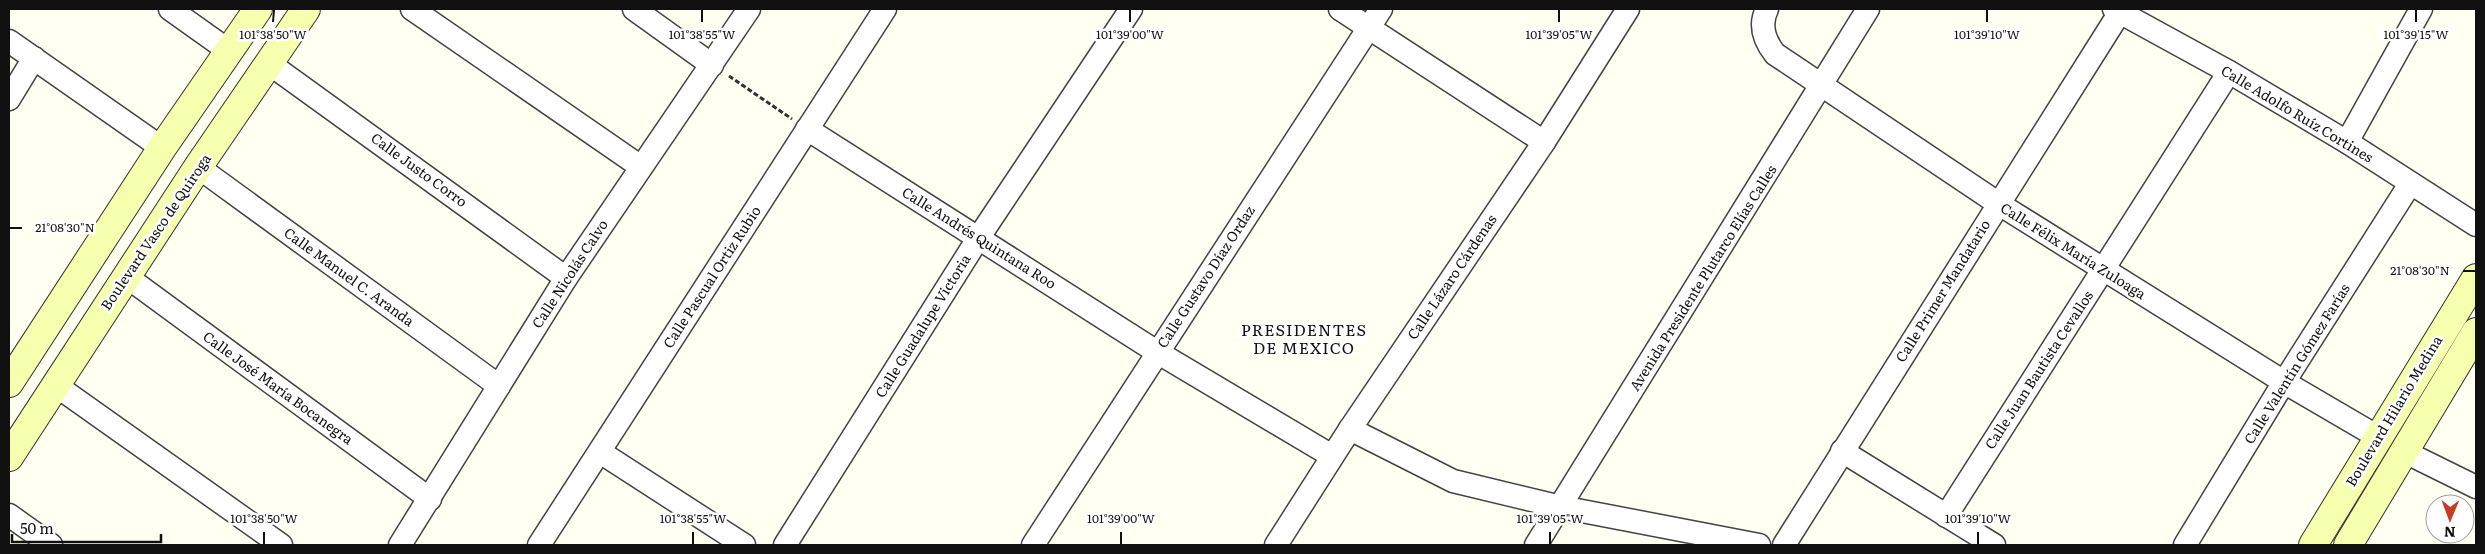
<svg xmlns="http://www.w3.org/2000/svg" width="2485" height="554" viewBox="0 0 2485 554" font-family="Literata,serif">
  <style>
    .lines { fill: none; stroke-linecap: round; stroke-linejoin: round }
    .street-casing { stroke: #434343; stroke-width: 25 }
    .secondary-casing { stroke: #323232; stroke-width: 30 }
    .path { stroke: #323232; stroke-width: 3; stroke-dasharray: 5 2.5; stroke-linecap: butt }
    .street { stroke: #fff; stroke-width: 22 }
    .secondary { stroke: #f6ffad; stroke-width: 28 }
    .ticks { fill: none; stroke: #101010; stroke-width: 2 }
    .labels { text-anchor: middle; stroke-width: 5; stroke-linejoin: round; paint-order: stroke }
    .street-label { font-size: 14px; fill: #101010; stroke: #fff }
    .quarter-label { font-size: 16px; letter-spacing: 1px; fill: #101010; stroke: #fff }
    .ticks-label { font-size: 12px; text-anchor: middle; fill: #101010; stroke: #fff; stroke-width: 5; stroke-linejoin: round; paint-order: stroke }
  </style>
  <rect width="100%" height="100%" fill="#fffff2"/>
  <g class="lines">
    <g class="street-casing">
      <g id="street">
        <path d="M170,9L229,51"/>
        <path d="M412,9L641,167"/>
        <path d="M634,9L712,65"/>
        <path d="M1340,9L1544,142"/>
        <path d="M1767,9C1759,25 1764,40 1775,54L1999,204L2284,382L2378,437"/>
        <path d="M2114,9L2229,72L2347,142L2476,225"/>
        <path d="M9,41L162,148"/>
        <path d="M270,64L566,278"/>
        <path d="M9,99L34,58"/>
        <path d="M807,129L1157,352L1332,456"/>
        <path d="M2347,142L2421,9"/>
        <path d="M198,167L499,386"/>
        <path d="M127,277L430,499"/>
        <path d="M54,384L281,545"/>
        <path d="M1350,429L1453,481L1561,507L1759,545"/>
        <path d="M1842,451L1994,545"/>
        <path d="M600,452L744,545"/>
        <path d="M2405,452L2476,487"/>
        <path d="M9,515L51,545"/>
        <path d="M1946,516L2229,72"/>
        <path d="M400,545L566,278L749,9"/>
        <path d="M539,545L885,9"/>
        <path d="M785,545L979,237L1131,9"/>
        <path d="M1033,545L1381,9"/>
        <path d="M1276,545L1350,429L1544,142L1628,9"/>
        <path d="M1536,545L1868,9"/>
        <path d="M1784,545L2120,12"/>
        <path d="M2185,545L2284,382L2410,184"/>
      </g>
    </g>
    <g class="secondary-casing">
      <g id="secondary">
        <path d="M9,383L162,148L258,9"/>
        <path d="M9,457L198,167L306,9"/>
        <path d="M2313,545L2476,278"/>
        <path d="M2348,545L2476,332"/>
      </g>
    </g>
    <path class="path" d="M729,76L792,119"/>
    <use href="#street" class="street"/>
    <use href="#secondary" class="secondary"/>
  </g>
  <path class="ticks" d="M273,22L274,10M702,22V10M1130,22V10M1559,22V10M1987,22V10M2416,22V10M10,228H22M2463,271H2475M264,544V532M693,544V532M1121,544V532M1550,544V532M1978,544V532"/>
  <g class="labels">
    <g class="street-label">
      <text transform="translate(2297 114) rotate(31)" y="5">Calle Adolfo Ruíz Cortines</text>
      <text transform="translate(419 170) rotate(36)" y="5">Calle Justo Corro</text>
      <text transform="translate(156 232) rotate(-56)" y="5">Boulevard Vasco de Quiroga</text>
      <text transform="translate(979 238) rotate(32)" y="5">Calle Andrés Quintana Roo</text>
      <text transform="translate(2073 251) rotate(32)" y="5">Calle Félix María Zuloaga</text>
      <text transform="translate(570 274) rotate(-57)" y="5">Calle Nicolás Calvo</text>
      <text transform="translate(349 277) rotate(36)" y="5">Calle Manuel C. Aranda</text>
      <text transform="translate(712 277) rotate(-57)" y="5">Calle Pascual Ortiz Rubio</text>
      <text transform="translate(1206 277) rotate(-57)" y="5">Calle Gustavo Díaz Ordaz</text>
      <text transform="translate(1452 277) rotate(-56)" y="5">Calle Lázaro Cárdenas</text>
      <text transform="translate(1703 278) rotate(-58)" y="5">Avenida Presidente Plutarco Elías Calles</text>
      <text transform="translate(1943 291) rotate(-58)" y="5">Calle Primer Mandatario</text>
      <text transform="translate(923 326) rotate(-58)" y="5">Calle Guadalupe Victoria</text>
      <text transform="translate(2297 364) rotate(-58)" y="5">Calle Valentín Gómez Farías</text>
      <text transform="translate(2039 370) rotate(-57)" y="5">Calle Juan Bautista Cevallos</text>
      <text transform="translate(278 388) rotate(36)" y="5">Calle José María Bocanegra</text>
      <text transform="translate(2394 411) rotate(-59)" y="5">Boulevard Hilario Medina</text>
    </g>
    <g class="quarter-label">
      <text x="1304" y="336">PRESIDENTES<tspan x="1304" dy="18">DE MEXICO</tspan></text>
    </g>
  </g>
  <g class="ticks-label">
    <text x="273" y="39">101°38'50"W</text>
    <text x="702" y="39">101°38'55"W</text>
    <text x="1130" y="39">101°39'00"W</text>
    <text x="1559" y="39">101°39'05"W</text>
    <text x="1987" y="39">101°39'10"W</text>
    <text x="2416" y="39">101°39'15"W</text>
    <text x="65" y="232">21°08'30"N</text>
    <text x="2420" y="275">21°08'30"N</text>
    <text x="264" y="523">101°38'50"W</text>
    <text x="693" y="523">101°38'55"W</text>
    <text x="1121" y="523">101°39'00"W</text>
    <text x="1550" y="523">101°39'05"W</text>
    <text x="1978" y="523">101°39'10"W</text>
  </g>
  <rect width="2485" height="554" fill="none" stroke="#101010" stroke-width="20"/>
  <g transform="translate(2450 519) rotate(181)"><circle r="24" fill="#ffffff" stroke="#9f9f9f"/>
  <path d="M0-4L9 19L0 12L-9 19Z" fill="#c63e21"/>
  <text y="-8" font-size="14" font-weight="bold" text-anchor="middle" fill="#101010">N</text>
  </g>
  <path d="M12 534v8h149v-8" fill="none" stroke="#101010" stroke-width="2.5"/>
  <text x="20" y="534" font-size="15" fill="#101010" stroke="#ffffff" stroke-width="4" paint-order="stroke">50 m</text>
</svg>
